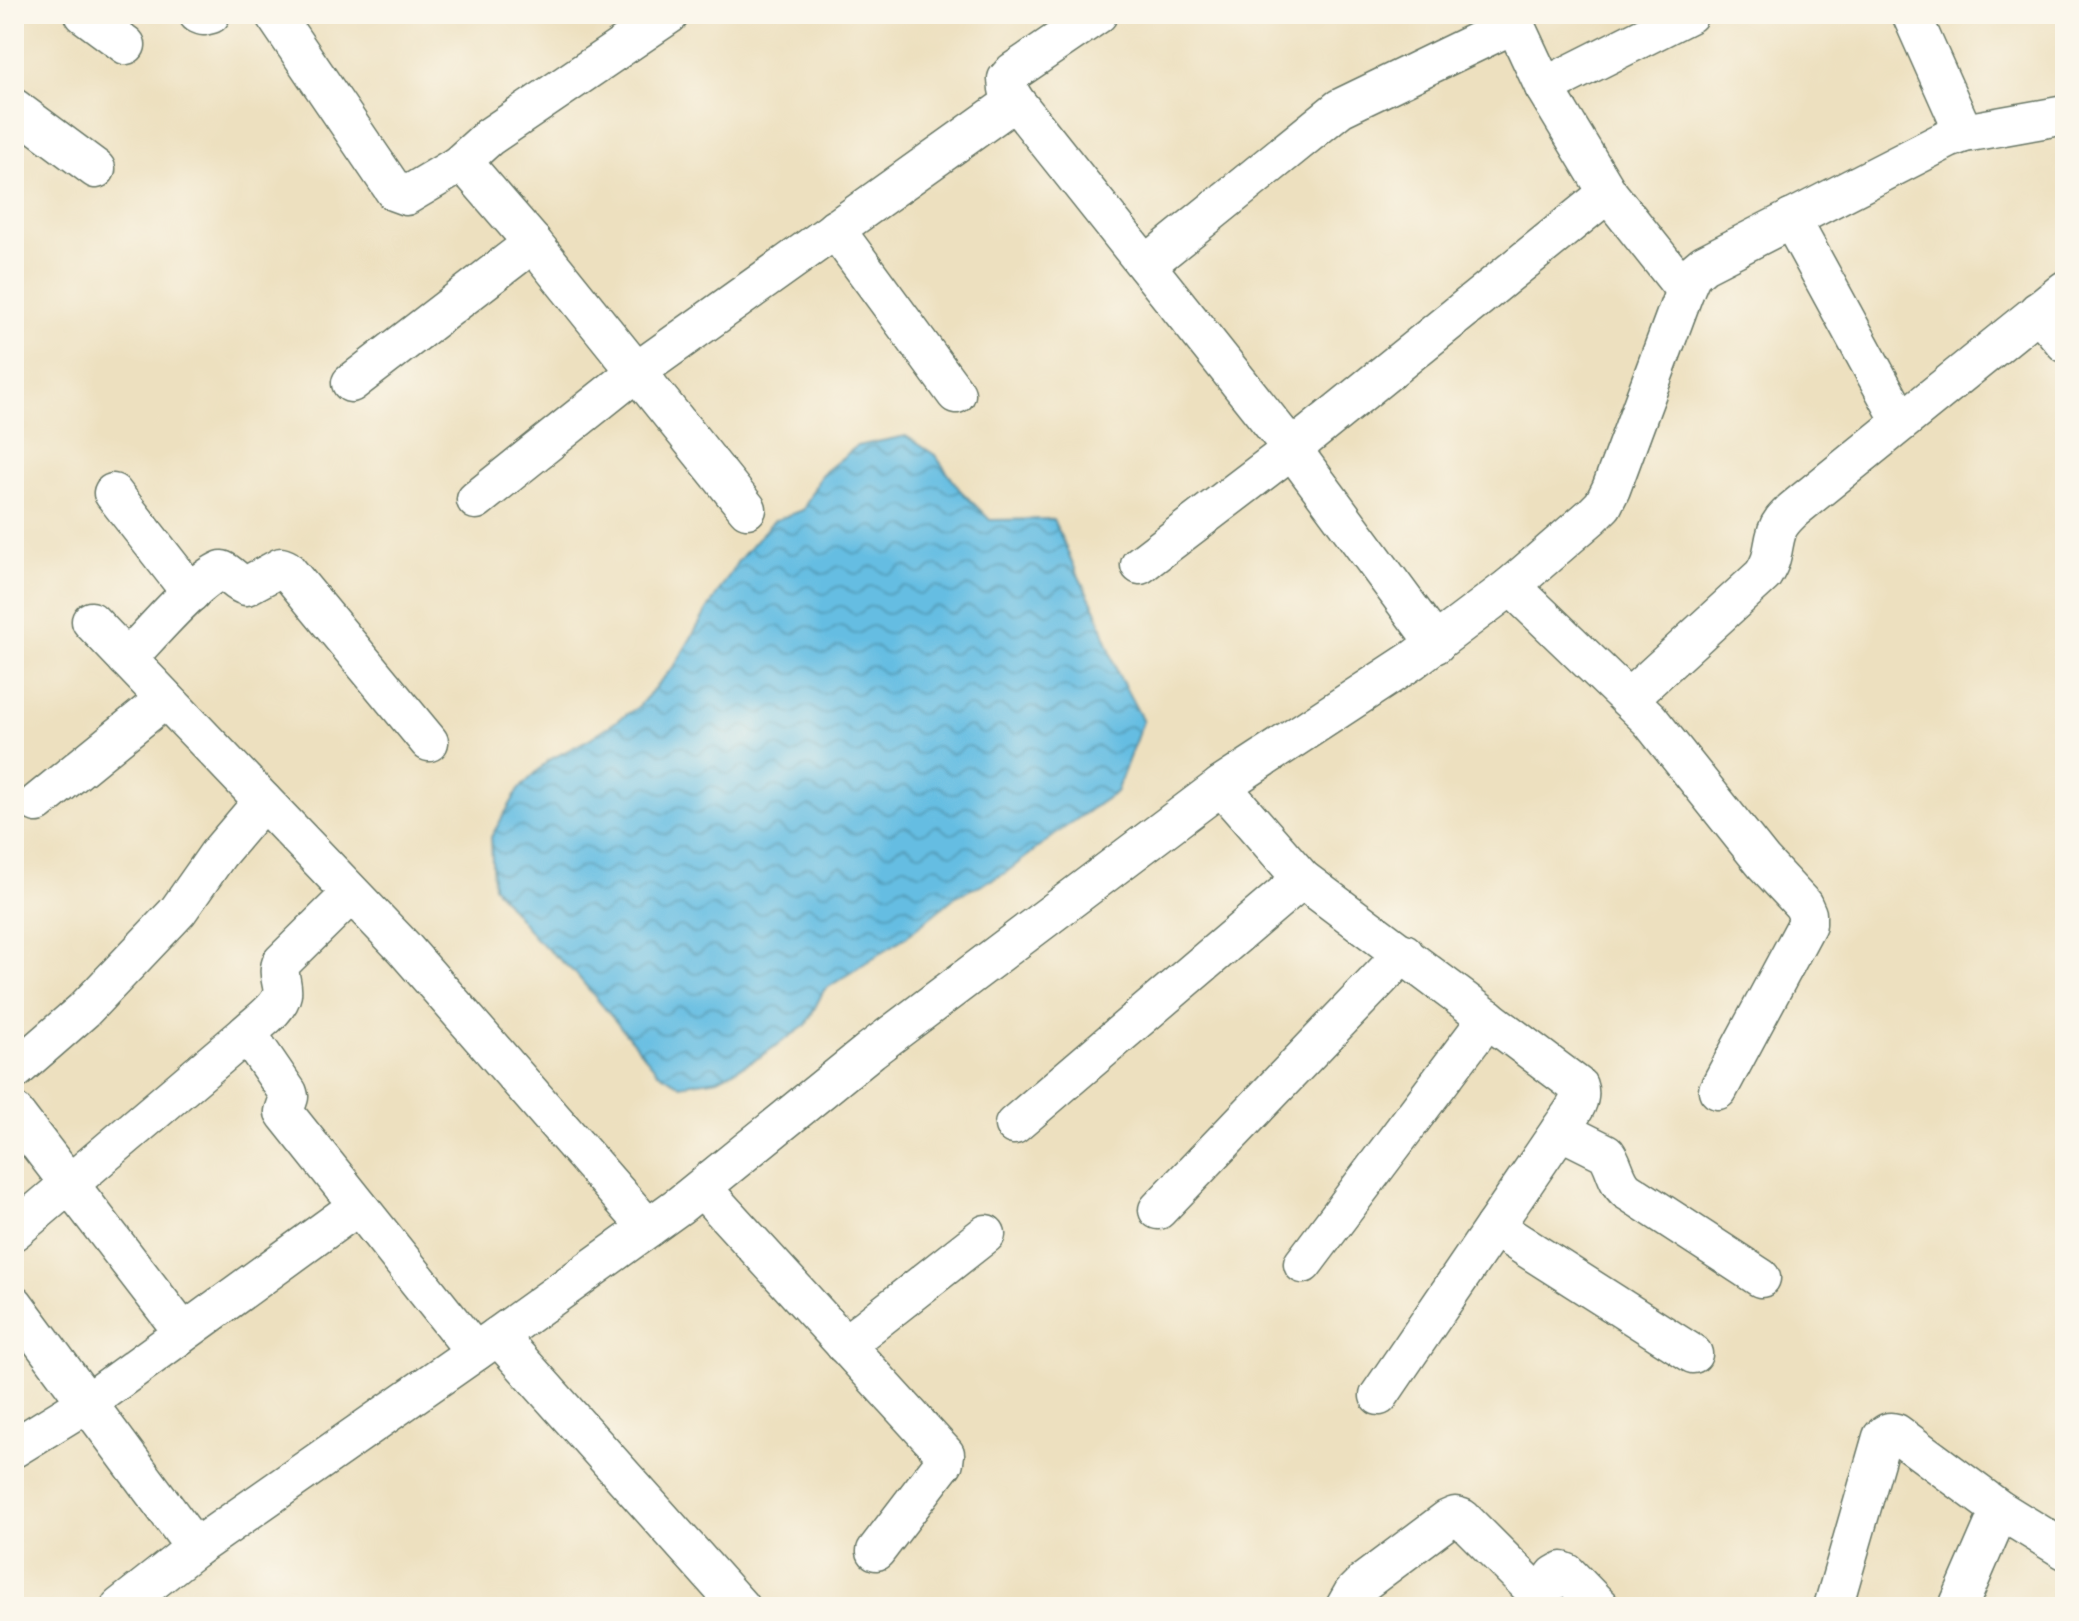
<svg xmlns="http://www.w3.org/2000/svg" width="2079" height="1621" viewBox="0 0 2079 1621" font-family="Sriracha,sans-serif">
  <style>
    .water { fill: url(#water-waves); stroke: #427d8b; stroke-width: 2 }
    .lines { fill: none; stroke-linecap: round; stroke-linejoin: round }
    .street-casing { stroke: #677665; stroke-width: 41 }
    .street { stroke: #fff; stroke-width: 38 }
  </style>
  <defs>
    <pattern id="water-waves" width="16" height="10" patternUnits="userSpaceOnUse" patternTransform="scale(2)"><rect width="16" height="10" fill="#65bde2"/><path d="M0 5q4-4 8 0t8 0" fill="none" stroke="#539bb8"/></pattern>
  </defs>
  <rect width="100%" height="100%" fill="#fbf7ec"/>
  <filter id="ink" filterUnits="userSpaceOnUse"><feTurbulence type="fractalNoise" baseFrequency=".0125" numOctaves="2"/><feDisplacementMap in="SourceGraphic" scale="16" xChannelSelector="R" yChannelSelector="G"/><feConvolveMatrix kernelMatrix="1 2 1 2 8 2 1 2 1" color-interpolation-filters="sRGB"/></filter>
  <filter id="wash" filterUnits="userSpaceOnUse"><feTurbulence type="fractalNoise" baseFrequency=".006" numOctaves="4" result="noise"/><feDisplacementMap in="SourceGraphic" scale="32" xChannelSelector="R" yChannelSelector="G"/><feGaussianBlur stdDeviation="1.8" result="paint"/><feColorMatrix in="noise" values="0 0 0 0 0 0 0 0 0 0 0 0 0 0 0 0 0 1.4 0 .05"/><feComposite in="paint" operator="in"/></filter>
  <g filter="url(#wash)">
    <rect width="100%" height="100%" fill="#ede0bf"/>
    <path class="water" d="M906,436L935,455L960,490L990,520L1053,519L1077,573L1096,610L1118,674L1143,721L1116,792L1064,828L1004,874L956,896L907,936L824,990L806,1025L760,1057L718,1079L680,1085L658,1072L576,974L535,938L493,886L491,837L519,789L549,760L586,741L638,707L676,664L706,612L738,561L773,521L803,510L821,475L857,446Z"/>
  </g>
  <g filter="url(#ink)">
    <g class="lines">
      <g class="street-casing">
        <g id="street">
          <path d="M84,14L126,45"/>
          <path d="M198,14L203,16L211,14"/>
          <path d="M274,14L395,192L406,196L458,165L463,164L469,169L533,243L747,509"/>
          <path d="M1098,14L1013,72L1007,79L1008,89L1015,101L1292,449L1436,644"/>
          <path d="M1510,14L1544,87L1608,193L1685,290"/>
          <path d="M1911,14L1964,133"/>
          <path d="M1544,87L1689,14"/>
          <path d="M14,108L96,169"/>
          <path d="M458,165L489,137L670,14"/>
          <path d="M1791,219L1901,421"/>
          <path d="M835,229L956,394"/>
          <path d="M1146,265L1340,108L1514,24"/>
          <path d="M2038,311L2065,343"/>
          <path d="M351,383L533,243"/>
          <path d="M113,493L191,593"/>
          <path d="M476,500L636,372L1015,101"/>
          <path d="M1140,565L1292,449L1608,193"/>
          <path d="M1511,586L1649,719L1763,862L1803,905L1807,914V924L1718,1090"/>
          <path d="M91,621L404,948L648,1228"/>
          <path d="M127,659C148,637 196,580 222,570C231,574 237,584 246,586L281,567L286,569L429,742"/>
          <path d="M1628,699L1763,575C1775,556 1771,550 1777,531C1780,522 1786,517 1793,510L2065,290"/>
          <path d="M1221,786L1302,879L1578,1086C1584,1102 1568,1117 1560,1130L1379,1396"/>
          <path d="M37,803L165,699"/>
          <path d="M247,1033L288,1093L289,1097L284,1112L286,1115L475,1352"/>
          <path d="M14,1071L84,1010L178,911L218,854L263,801"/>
          <path d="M14,1112L183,1332"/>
          <path d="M1014,1125L1302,879"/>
          <path d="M1560,1130L1606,1153C1615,1165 1615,1180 1626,1190L1761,1278"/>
          <path d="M702,1188L945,1454L944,1462L876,1551"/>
          <path d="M1158,1210L1404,953"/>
          <path d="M1494,1227L1693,1354"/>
          <path d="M14,1231L247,1033C257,1023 279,1009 282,994C284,983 276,974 282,962L351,894"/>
          <path d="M1303,1264L1488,1018"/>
          <path d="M14,1304L195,1548"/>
          <path d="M498,1336L740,1607"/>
          <path d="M845,1345L986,1234"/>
          <path d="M14,1448L87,1403L358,1206"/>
          <path d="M120,1607L195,1548L498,1336L680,1205L871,1050L1221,786L1413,660L1511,586L1592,516L1603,505L1611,489L1685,290L1692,274L1704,264L1948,139L1964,133L2065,115"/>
          <path d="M1345,1607L1353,1593L1364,1582L1448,1519L1455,1516L1462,1518L1540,1596"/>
          <path d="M1533,1607L1555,1575L1562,1571L1567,1573L1600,1607"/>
          <path d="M1833,1607L1882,1437C1887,1432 1889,1431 1896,1433L2000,1510L2065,1550"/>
          <path d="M1958,1607L2000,1510"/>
        </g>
      </g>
      <use href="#street" class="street"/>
    </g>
  </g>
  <rect width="2079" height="1621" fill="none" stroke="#fbf7ec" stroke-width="48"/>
</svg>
